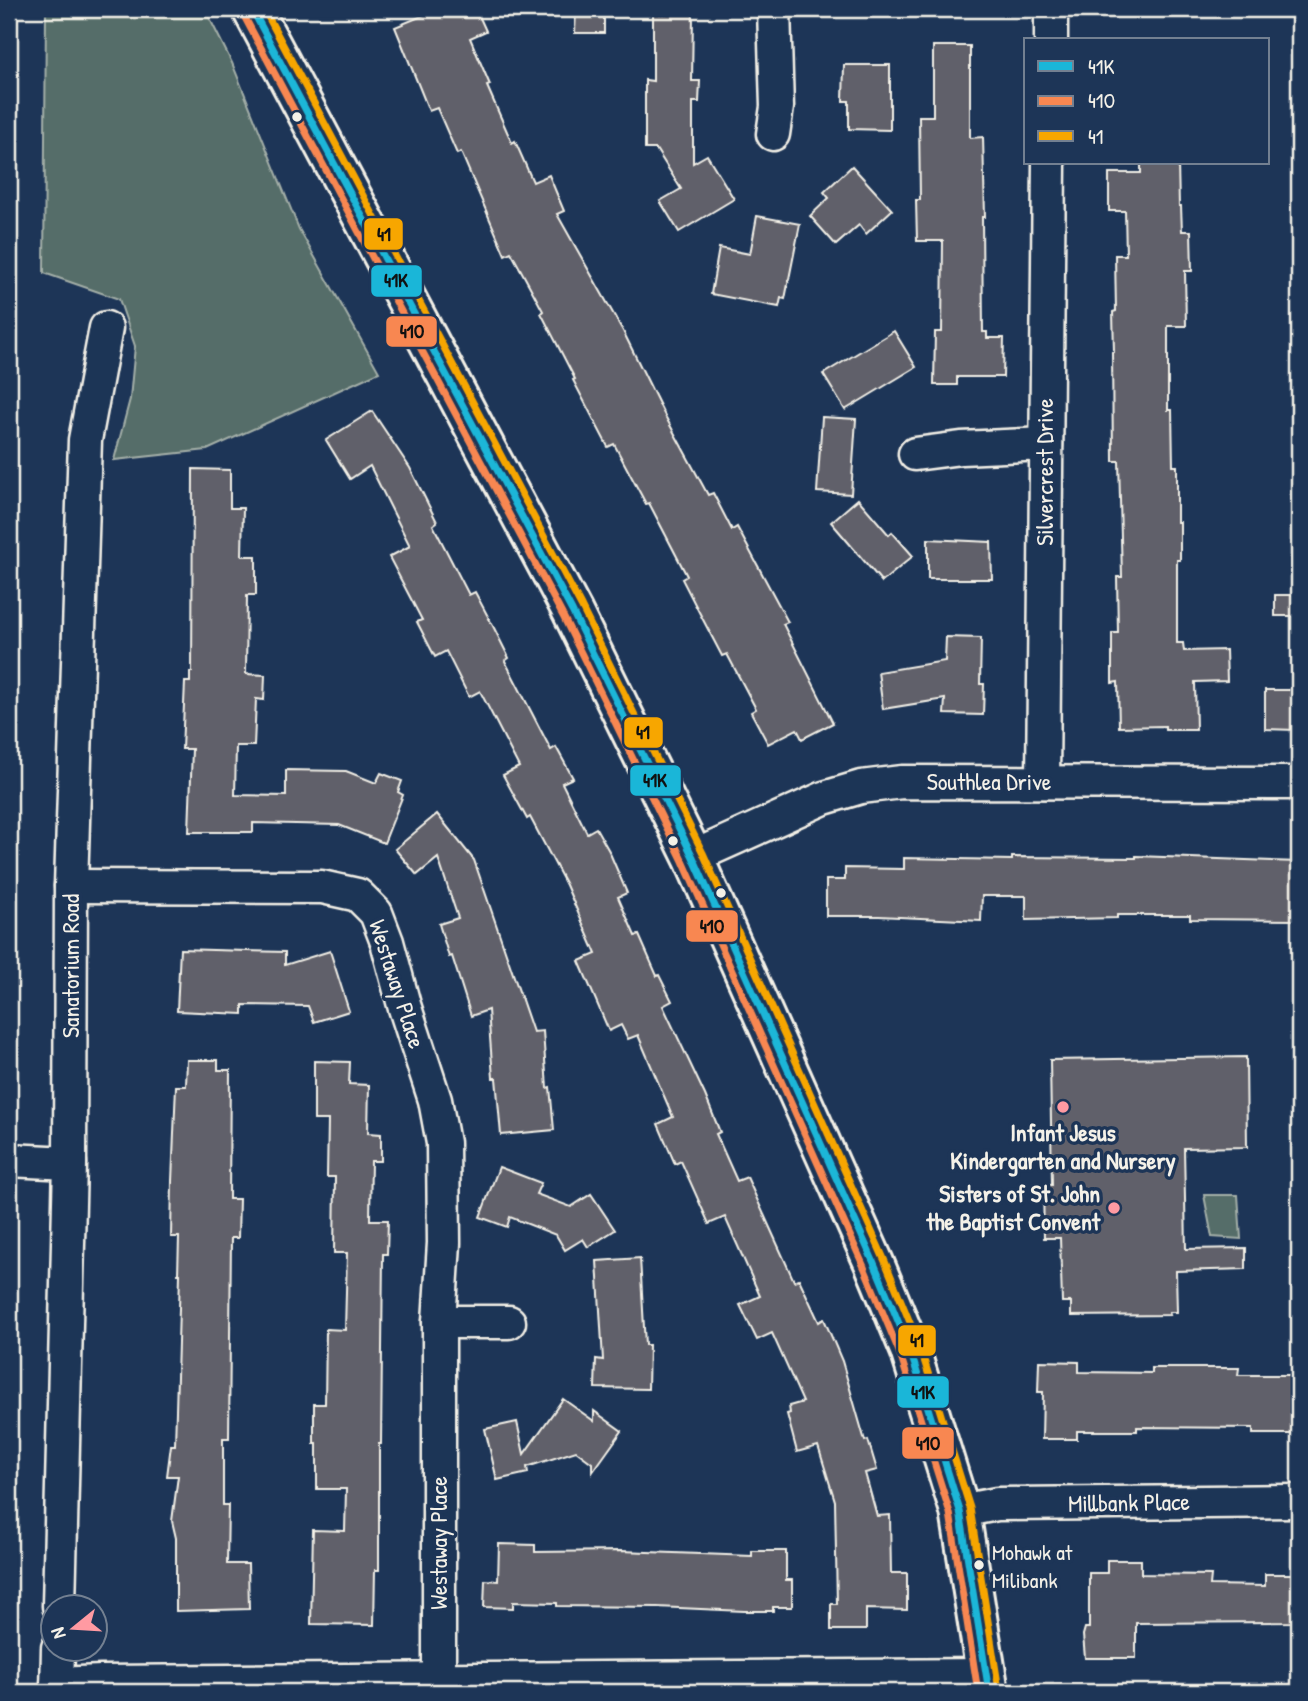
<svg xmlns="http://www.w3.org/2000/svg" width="1308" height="1701" viewBox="0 0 1308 1701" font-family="'Patrick Hand',sans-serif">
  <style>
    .green { fill: #556d69; stroke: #a4afa8; stroke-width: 2 }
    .building { fill: #61616b; stroke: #f4f1e8; stroke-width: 2 }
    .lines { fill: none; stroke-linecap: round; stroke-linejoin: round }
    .street-casing { stroke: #f4f1e8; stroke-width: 37 }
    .secondary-casing { stroke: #f4f1e8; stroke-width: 44 }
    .street { stroke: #1d3557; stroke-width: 32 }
    .secondary { stroke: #1d3557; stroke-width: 38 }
    .bus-1-casing { stroke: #1d3557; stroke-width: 12 }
    .bus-2-casing { stroke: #1d3557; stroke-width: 12 }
    .bus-3-casing { stroke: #1d3557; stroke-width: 12 }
    .bus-1 { stroke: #1ab6d8; stroke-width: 7 }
    .bus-2 { stroke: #f88751; stroke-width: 7 }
    .bus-3 { stroke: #f7a600; stroke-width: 7 }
    .bus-dot { fill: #f4f1e8; stroke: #1d3557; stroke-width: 2.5 }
    .poi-dot { fill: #ff9aa2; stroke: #1d3557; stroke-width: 2.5 }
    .labels { text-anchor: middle; stroke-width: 7; stroke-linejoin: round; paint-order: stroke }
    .bus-label { font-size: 22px; fill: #f4f1e8; stroke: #1d3557; text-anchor: start }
    .street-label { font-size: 24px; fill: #f4f1e8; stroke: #1d3557 }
    .poi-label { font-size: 24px; font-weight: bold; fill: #f4f1e8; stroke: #1d3557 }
    .line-badge { stroke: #1d3557; stroke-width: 2.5 }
    .pale-badge-label { font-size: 19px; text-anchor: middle; font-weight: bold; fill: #111 }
  </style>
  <rect width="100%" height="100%" fill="#1d3557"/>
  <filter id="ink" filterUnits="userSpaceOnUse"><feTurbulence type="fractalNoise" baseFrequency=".0143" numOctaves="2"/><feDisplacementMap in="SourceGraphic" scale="14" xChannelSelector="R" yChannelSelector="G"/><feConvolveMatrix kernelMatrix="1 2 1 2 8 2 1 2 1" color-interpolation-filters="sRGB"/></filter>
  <g filter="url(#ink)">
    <g class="green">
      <path d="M46,9H205L232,63L299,229L379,372L207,450L114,460L130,399L135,346L119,299L44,273Z"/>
      <path d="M1204,1195H1238L1241,1239L1212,1237Z"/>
    </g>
    <g class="building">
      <path d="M439,9H476L486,31L470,38L490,85L487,86L512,143L515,141L533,182L549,175L564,211L557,214L623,331L664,414L708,495L713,493L732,530L737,527L788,622L783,624L833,723L802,739L797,729L768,744L751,712L756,709L727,654L722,656L699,612L682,579L687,576L649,503L646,504L614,444L608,447L573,380L575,379L541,313L543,311L529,285L511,252L505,255L461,152L457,154L437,108L429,111L395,27Z"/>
      <path d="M576,9H604V33H575Z"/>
      <path d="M653,14H693L692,81H700L699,102H693V163L707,155L734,199L679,232L660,201L681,189L656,149H645V80L653,81Z"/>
      <path d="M933,46H970V138L983,137L985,217H982L983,332H987V338H1004L1003,377H957V385H934L935,332H942L943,241H917L916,200H920L919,116H933Z"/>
      <path d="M844,65H890V130L849,129V101H843Z"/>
      <path d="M1141,163H1178L1179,206H1181L1182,231H1191L1192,271H1185L1186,326H1168V410H1172L1173,466H1177V522H1180V560H1177V643H1183L1184,651L1226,650L1227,681L1195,682L1196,730H1165V726L1119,727L1118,682L1112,683V633H1118L1117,577H1122L1119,461H1113L1112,352H1114L1113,312L1116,311L1115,255H1126L1125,211H1109V173H1141Z"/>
      <path d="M852,166L892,210L866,234L859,225L836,245L810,216L829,198L824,192Z"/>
      <path d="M757,216L800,224L785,299L781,298L779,307L711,294L719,248L750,254Z"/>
      <path d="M894,331L916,367L845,410L823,374Z"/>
      <path d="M372,411L410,468L437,522L433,525L469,595L475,592L493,626L509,658L505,661L551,750L556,747L573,778L562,783L587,833L596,828L609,851L627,893L618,897L635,936L639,935L657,976L659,975L672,1001L663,1006L705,1095L720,1132L716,1134L737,1181L747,1177L794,1281L799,1279L819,1322L824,1319L842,1361L865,1441L868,1440L877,1470L865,1473L877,1516L890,1515L891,1573H907V1610L866,1609V1630H831V1604H837L835,1501L818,1446L797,1452L787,1414L790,1413L789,1406L803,1402L772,1333L757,1340L740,1305L760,1296L725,1217L709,1224L681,1161L675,1164L658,1124L673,1117L638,1035L628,1039L621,1025L609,1031L579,961L596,954L566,885L530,817L527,819L503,775L519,767L480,691L469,697L446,651L435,657L417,622L422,620L389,557L410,546L370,466L350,479L326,440Z"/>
      <path d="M822,417L856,419L851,494L817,492Z"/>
      <path d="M193,469L230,470V508H243L242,556H256V595H247L246,674L265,675L264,700L256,699L254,746H236L235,795L286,796V770L346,771L376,783L381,773L402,781L398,792L403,795L384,843L339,825L253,823V832H189L192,749H182L185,682H190V672H192Z"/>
      <path d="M858,499L889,535L892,532L913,556L882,582L831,522Z"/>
      <path d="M928,539L991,542L992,579H928Z"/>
      <rect x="1275" y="595" width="24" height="21"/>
      <path d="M946,637L981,638L980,684H984L983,715L944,714L945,699L883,709L878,672L945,661Z"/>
      <path d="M1265,690H1299V725H1295V730L1265,729Z"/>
      <path d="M437,814L474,860L533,1032L543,1031L547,1088L550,1087L554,1130L501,1135L496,1078H493L488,1010L471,1016L452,956L449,957L439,924L458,918L438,858L417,875L395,849Z"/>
      <path d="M1136,856L1299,862V920L1190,919V915H1117V918L1026,920V896H982L981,921L879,916H826V880H845V868L904,869V858L1012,860V857L1136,858Z"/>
      <path d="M180,949L285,952V965L330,951L349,1011L314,1022L308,1006L243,1005V1014L177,1011Z"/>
      <path d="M1246,1057L1247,1147L1184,1148L1186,1249L1246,1248V1269L1176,1271L1177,1312H1169L1170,1315L1071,1316V1302H1062L1060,1238H1044L1043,1185H1052L1050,1060Z"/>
      <path d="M187,1060H218V1070H230L229,1199H239L238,1238H231L229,1438H223V1505H228L227,1564H248L249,1609L176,1611V1538L172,1521L178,1476H167L171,1445H175L180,1274H178L179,1237H171L172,1181L176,1086H186Z"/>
      <path d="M314,1061L350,1062L349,1084L369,1085L368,1133L381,1134V1161H371L370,1220H388L387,1254H383L381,1444H379V1570H375L374,1625L311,1624L313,1530L345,1531L346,1489H317V1443H314V1404H325L326,1329L345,1330L347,1253H334L335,1177H327L328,1120H314Z"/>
      <path d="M499,1167L541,1183L536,1194L571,1207L591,1194L615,1230L588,1247L583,1239L565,1250L556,1235L510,1217L507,1227L480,1217Z"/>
      <path d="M640,1258L645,1345H649L648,1389L595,1388L596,1359L603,1360L597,1261Z"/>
      <path d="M1039,1361L1079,1362V1372L1152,1373V1368H1239L1238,1375H1299V1434H1253V1428L1137,1427V1431H1077V1439H1042L1043,1392H1038Z"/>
      <path d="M563,1399L594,1421V1411L622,1431L592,1473V1463L576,1451L527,1467L528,1473L497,1480L485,1429L517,1422L524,1454Z"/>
      <path d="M499,1544L535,1545V1552L621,1551L752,1556V1551H786V1580H792V1607H773V1611H744L657,1607L557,1606V1603L513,1602V1608L484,1607L485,1580L498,1581Z"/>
      <path d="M1107,1560H1141V1574L1211,1575L1210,1585L1265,1586V1574H1298L1297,1622L1136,1623V1658H1085L1083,1635L1085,1628H1089V1573H1107Z"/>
    </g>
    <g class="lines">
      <g class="street-casing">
        <g id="street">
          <path d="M1051,40V9"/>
          <path d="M773,134L777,107L774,9"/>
          <path d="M915,454L961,448L1046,444"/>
          <path d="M1043,782L1049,163"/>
          <path d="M693,857L824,798L861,787L902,782L1299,783"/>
          <path d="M71,886L322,887L358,895L376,913L387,942L404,1005L435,1100L443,1143L444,1243L439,1322V1681"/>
          <path d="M9,1160L70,1163"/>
          <path d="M439,1322H509"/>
          <path d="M960,1511L997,1504L1299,1501"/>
          <path d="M59,1606L70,1163L71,886L85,440L106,328"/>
          <path d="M57,1684L101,1682L987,1675"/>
          <path d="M57,1692L58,1648"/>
        </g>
      </g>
      <g class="secondary-casing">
        <path id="secondary" d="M252,9L572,611L693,857L874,1263L910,1350L960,1511L989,1692"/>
      </g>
      <use href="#street" class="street"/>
      <use href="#secondary" class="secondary"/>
      <g class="bus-1-casing">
        <path id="bus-1" d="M252,9L572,611L693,857L874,1263L910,1350L960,1511L989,1692"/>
      </g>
      <g class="bus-2-casing">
        <path id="bus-2" d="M243,14L563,616L683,861L864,1267L900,1354L950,1513L978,1692"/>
      </g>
      <g class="bus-3-casing">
        <path id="bus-3" d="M264,9L581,606L703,853L884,1259L920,1347L970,1508L999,1690"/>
      </g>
      <use href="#bus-1" class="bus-1"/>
      <use href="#bus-2" class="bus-2"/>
      <use href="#bus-3" class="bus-3"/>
    </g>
  </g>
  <g class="bus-dot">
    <circle cx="297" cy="117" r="6"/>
    <circle cx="673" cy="841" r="6"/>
    <circle cx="721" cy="893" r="6"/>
    <circle cx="979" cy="1565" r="6"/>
  </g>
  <g class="poi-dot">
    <circle cx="1063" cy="1107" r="7"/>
    <circle cx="1114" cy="1208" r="7"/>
  </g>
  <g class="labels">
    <g class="bus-label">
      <text x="992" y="1560">Mohawk at<tspan x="992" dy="28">Milibank</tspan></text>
    </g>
    <g class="street-label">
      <text transform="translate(1045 472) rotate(-90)" y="8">Silvercrest Drive</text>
      <text x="989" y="790">Southlea Drive</text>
      <text transform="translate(71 966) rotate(-90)" y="8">Sanatorium Road</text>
      <text transform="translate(397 984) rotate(72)" y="8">Westaway Place</text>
      <text transform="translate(1129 1503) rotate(-1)" y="8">Millbank Place</text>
      <text transform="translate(439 1543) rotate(-90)" y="8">Westaway Place</text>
    </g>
    <g class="poi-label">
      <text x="1063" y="1141">Infant Jesus<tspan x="1063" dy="28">Kindergarten and Nursery</tspan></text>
      <text x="1100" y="1202" text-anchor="end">Sisters of St. John<tspan x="1100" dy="28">the Baptist Convent</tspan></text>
    </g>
  </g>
  <g class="line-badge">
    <rect x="363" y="217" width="41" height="34" rx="7" fill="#f7a600"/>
    <rect x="370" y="264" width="53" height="34" rx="7" fill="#1ab6d8"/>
    <rect x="385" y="315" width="53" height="33" rx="7" fill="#f88751"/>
    <rect x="623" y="716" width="41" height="33" rx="7" fill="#f7a600"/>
    <rect x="629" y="764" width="53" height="33" rx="7" fill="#1ab6d8"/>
    <rect x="685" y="909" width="54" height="34" rx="7" fill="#f88751"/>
    <rect x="897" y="1324" width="40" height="33" rx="7" fill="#f7a600"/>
    <rect x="896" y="1375" width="54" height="34" rx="7" fill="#1ab6d8"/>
    <rect x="901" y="1426" width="54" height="34" rx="7" fill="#f88751"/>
  </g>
  <g class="pale-badge-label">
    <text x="384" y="241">41</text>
    <text x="396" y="287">41K</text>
    <text x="412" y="338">41O</text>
    <text x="643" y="739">41</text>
    <text x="655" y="787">41K</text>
    <text x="712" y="933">41O</text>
    <text x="917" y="1347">41</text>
    <text x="923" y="1399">41K</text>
    <text x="928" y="1450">41O</text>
  </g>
  <rect width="1308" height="1701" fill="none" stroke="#1d3557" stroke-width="35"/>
  <rect x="18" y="18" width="1273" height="1666" fill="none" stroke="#f4f1e8" stroke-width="2.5" filter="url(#ink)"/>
  <rect x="1024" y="38" width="245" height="126" fill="#1d3557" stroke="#738091" stroke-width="2"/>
  <rect x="1038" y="61" width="35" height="10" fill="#1ab6d8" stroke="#738091" stroke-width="2"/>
  <text x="1088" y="74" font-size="21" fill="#f4f1e8">41K</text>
  <rect x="1038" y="96" width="35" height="10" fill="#f88751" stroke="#738091" stroke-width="2"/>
  <text x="1088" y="108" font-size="21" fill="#f4f1e8">41O</text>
  <rect x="1038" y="131" width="35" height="10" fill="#f7a600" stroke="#738091" stroke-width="2"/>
  <text x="1088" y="144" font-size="21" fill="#f4f1e8">41</text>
  <g transform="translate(74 1628) rotate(252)"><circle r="33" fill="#1d3557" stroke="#738091" stroke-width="2"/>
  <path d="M0-5L12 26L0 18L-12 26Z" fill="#ff9aa2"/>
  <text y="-10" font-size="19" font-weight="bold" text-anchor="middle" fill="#f4f1e8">N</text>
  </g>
</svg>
